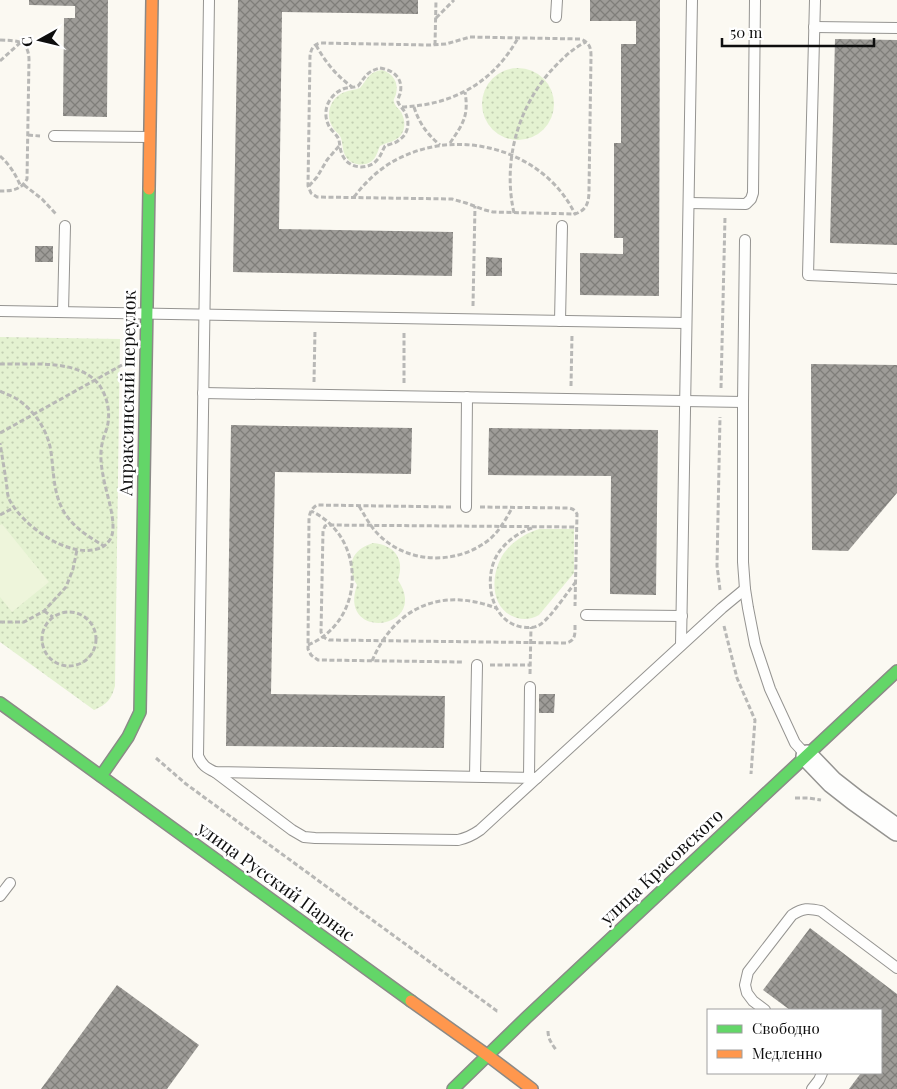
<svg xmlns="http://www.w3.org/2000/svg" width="897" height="1089" viewBox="0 0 897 1089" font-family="'Playfair Display',serif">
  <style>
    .grass { fill: url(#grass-dots) }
    .pitch { fill: #eef5db }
    .building { fill: url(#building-cross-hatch) }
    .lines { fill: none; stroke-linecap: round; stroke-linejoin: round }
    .lane-casing { stroke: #959491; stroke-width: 12 }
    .street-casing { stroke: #959491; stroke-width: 24 }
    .fast-casing { stroke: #8b8a87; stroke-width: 14 }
    .slow-casing { stroke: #8b8a87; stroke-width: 14 }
    .path { stroke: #b8b8b6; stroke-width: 3; stroke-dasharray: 5 2.5; stroke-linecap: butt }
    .lane { stroke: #fefefd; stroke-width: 10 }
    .street { stroke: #fefefd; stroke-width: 21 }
    .fast { stroke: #63d668; stroke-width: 11 }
    .slow { stroke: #ff974d; stroke-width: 11 }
    .labels { text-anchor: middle; stroke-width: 5; stroke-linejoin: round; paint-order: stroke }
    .street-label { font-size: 18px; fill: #0e0e0e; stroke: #fff }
  </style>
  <defs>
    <pattern id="grass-dots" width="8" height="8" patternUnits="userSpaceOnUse" patternTransform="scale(1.25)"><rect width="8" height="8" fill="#e4f2d1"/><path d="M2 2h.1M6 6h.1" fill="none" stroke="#c2ceb2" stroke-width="1.8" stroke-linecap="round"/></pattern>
    <pattern id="building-cross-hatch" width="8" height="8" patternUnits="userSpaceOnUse" patternTransform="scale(1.25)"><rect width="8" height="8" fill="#9e9c98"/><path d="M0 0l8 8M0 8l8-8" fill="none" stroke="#7f7e7a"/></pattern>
  </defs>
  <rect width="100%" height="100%" fill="#fbf9f2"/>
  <g class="grass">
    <circle cx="518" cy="104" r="36"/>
    <path d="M382,70C393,73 399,83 396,94C395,98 393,99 394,102C395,106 399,109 401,112C405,119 406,128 401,135C396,142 387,142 380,146C378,150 377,156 373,160C366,167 352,166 346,157C342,151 343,144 341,138C340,134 334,131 332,126C325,113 331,97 345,92C350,90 355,90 360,88C368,79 368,72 382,70Z"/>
    <path d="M0,337L120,339L115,686C111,700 107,704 94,710L0,642Z"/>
    <path d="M539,529H574V573L539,615C532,619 525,620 517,618C489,610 490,573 504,553C513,541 526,533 539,529Z"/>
    <path d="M373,543C395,545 405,559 398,580C431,630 337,642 357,585C346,566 351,550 373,543Z"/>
  </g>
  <path class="pitch" d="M2,524L49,582L12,612L0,597V525Z"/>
  <g class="building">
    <path d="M29,0H108L107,117L63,116L64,18H75V6L29,5Z"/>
    <path d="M238,0H418V14L282,12L279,229L453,232L452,276L233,272Z"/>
    <path d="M590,0H660L659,296L580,295V253L623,254V238H614V143H621V44H636V21H590Z"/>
    <path d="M835,39L897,40V245L830,243Z"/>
    <rect x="35" y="246" width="18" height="16"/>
    <path d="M486,257L502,258V276H486Z"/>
    <path d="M811,364L897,365V493L848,551L812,550Z"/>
    <path d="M231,425L412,428L411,474L275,472L271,694L445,696L444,748L226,746Z"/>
    <path d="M489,428L658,430L656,595L610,594L611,476L488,475Z"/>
    <path d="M539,694H555L554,713H539Z"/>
    <path d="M810,928L897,994V1089H849L861,1073H881V1010H790L763,990Z"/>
    <path d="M117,985L199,1045L167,1089H41Z"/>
  </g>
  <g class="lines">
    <g class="lane-casing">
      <g id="lane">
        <path d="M209,0L198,756C202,765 206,768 215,772L537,778"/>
        <path d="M815,0L808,275L897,279"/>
        <path d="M556,17L557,0"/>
        <path d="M814,27L897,28"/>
        <path d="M54,136L148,137"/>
        <path d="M689,203L746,204L751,199L753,193L755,0"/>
        <path d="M0,311L686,323"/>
        <path d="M63,312L65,226"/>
        <path d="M560,321L562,226"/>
        <path d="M203,393L743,402L745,240"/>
        <path d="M743,402V562L745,589L748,608L755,644L770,689L795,743L806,755"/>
        <path d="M466,507L467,397"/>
        <path d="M586,615L682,616"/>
        <path d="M681,645L692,0"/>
        <path d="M215,772L292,830L304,837L315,838L458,840C467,838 473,835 480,830L722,608L745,589"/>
        <path d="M475,776L477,665"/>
        <path d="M529,777L530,687"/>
        <path d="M0,896L10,883"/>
        <path d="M765,1010L753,1001L747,993L745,985L748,972L792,915C803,908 808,908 821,911L897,968"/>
        <path d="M812,1089L819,1080L822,1073"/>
      </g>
    </g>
    <g class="street-casing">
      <path id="street" d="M807,756L832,782L855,800L897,830"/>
    </g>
    <g class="fast-casing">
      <g id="fast">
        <path d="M0,703L411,1001"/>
        <path d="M101,776L128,737L140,712L149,189"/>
        <path d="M453,1089L526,1018L897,671"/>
      </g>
    </g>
    <g class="slow-casing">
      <g id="slow">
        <path d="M149,189L152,0"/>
        <path d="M411,1001L487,1055L532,1089"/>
      </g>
    </g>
    <g class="path">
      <path d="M436,18L454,0"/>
      <path d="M470,37L580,39C589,42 591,47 591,56L589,190C589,202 587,210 575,214L493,212L485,210L466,203L452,199L317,197L311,193L308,186L310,56C311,49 313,45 320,43L429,45L446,44Z"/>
      <path d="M0,40C16,41 28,39 29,59L27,179C21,190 12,191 0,191"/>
      <path d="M316,45C325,62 337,76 352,87"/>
      <path d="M435,45L436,0"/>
      <path d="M0,61L21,42"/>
      <path d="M380,68C393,70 404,78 400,94C399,96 398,99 398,102C399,105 402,108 405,112C410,121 409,134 399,140C395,144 389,144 385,146C382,151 381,156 377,160C369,170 351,169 344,158C340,152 340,146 339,140C337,134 330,130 328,124C322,110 329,95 343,89C348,87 353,88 358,86C366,76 366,72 380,68Z"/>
      <path d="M402,107C453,105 493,83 518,38"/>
      <path d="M414,107C419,123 427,134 440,145"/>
      <path d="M28,135L40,136"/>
      <path d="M450,143C463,124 469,116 465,92"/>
      <path d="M0,156C10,165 16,175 21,187"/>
      <path d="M24,185L42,199L56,214"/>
      <path d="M309,186L317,177L327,160L339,146"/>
      <path d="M354,197C367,180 383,165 404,156C465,128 545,152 575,214"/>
      <path d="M514,213C503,164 516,113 548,74C559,62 571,49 586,42"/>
      <path d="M473,306L475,206"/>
      <path d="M0,364C31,365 80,358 100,386C107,397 110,410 108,423C107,430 103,437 102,444C100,454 101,465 103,475C105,491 120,528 109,541C105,546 103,547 97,549C67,558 22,525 9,499C7,494 7,486 6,480C4,468 2,455 0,443"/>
      <path d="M314,382L315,330"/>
      <path d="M404,383V332"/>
      <path d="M571,386L572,335"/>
      <path d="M721,388L725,217"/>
      <path d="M0,391C6,394 12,396 17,399C35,411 48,431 51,452C54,473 53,493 64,512C74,528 89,537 104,546"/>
      <path d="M0,433L122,365"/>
      <path d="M359,506C365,516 370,526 378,534C408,565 458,565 490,539C500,530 506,519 512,508"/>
      <path d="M451,507L317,505C312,508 310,512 309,518L308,649L311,655L318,660L463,662"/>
      <path d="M480,507L569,508C573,509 575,510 577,514L575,606"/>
      <path d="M0,515L15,507"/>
      <path d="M532,528C517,533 502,544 495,559C484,583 492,622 522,627C529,628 535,628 541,624C550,618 567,593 575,583"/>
      <path d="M720,590L717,566L720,417"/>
      <path d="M44,611L53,617"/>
      <circle cx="69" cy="639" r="27"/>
      <path d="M0,622H24L44,611L66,587L73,569L77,550"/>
      <path d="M575,625C575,633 576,641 566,643L329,640L323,637L321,632L323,531L325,526L327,525L576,527"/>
      <path d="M724,626L737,678L755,720L751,774"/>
      <path d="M308,645C366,621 367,537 311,511"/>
      <path d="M372,661C395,607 441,587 496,608"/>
      <path d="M490,665H530"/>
      <path d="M530,674L531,627"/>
      <path d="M156,758L186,784L497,1011H499"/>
      <path d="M795,798H808L821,800"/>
      <path d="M548,1031C548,1039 552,1044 556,1050"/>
    </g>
    <use href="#lane" class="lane"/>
    <use href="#street" class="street"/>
    <use href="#fast" class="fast"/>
    <use href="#slow" class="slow"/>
  </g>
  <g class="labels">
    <g class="street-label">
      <text transform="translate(128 393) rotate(-89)" y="6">Апраксинский переулок</text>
      <text transform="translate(662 867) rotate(-43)" y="6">улица Красовского</text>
      <text transform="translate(276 882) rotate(36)" y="6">улица Русский Парнас</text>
    </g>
  </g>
  <rect x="707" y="1009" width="175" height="65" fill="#ffffff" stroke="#9f9f9f"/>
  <rect x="717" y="1025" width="25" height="8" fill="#63d668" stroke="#9f9f9f"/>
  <text x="752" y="1034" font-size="15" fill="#0e0e0e">Свободно</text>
  <rect x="717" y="1050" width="25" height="8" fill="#ff974d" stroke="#9f9f9f"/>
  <text x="752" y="1059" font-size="15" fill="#0e0e0e">Медленно</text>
  <g transform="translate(40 40) rotate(262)" stroke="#ffffff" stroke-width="4" paint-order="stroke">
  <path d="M0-4L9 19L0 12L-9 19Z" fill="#0e0e0e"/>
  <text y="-8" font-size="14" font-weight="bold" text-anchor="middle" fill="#0e0e0e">С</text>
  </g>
  <path d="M722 38v8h152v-8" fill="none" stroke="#0e0e0e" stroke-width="2.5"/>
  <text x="730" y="38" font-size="15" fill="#0e0e0e" stroke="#ffffff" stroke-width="4" paint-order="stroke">50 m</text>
</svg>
